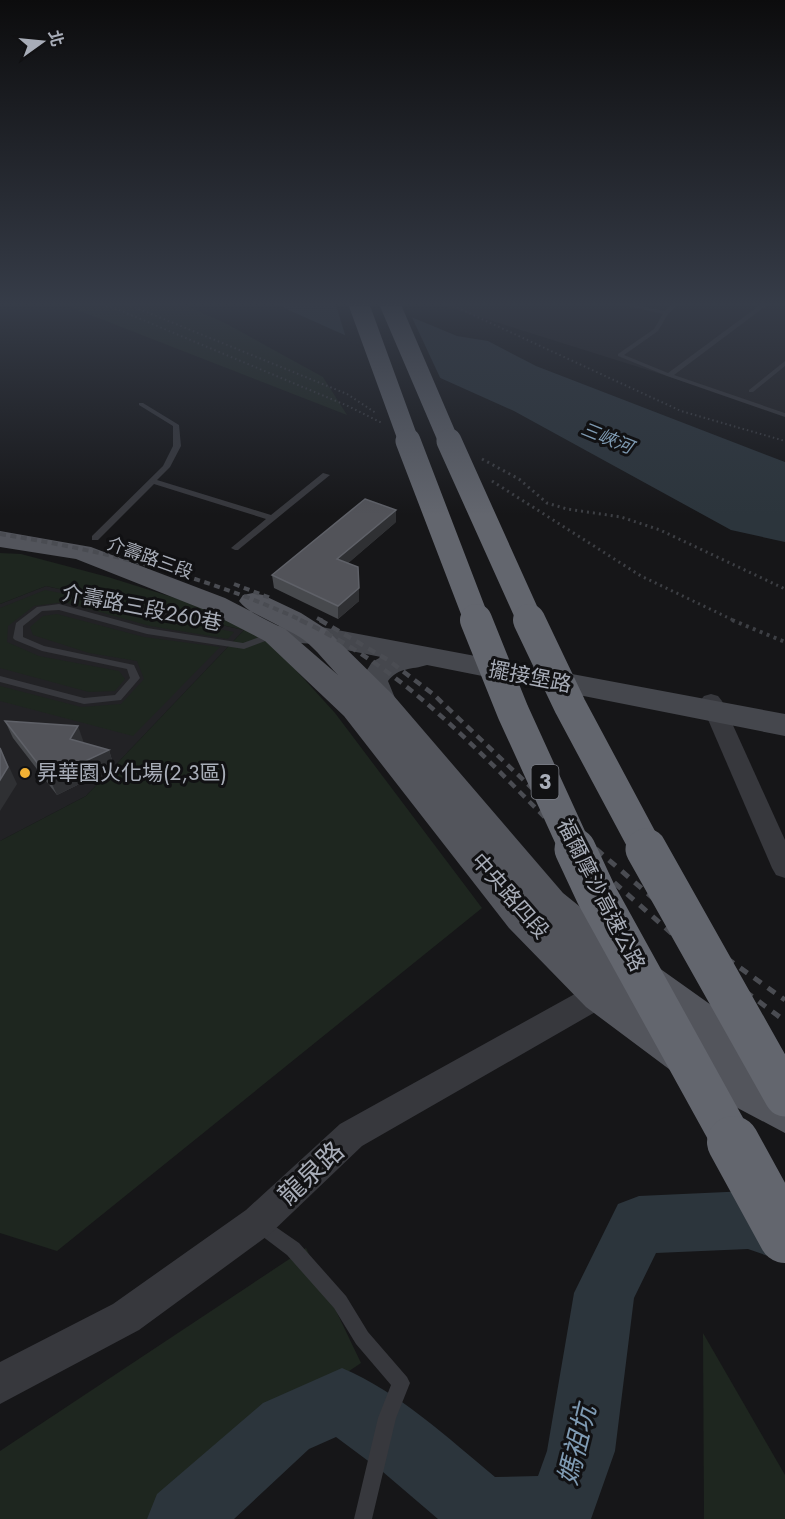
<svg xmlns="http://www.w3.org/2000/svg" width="785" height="1519" viewBox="0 0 785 1519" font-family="Jost,'Noto Sans TC',sans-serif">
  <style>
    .built { fill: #222225 }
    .green { fill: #1e261f }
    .water { fill: #2c353c }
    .pier { fill: #161618 }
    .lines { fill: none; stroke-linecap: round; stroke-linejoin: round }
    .river { fill: #2c353c; fill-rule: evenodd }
    .path-far2 { stroke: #3d3f44; stroke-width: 2; stroke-dasharray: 1.5 3; stroke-linecap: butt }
    .path-far1 { stroke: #3d3f44; stroke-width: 3; stroke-dasharray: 2 4; stroke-linecap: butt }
    .path { stroke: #3d3f44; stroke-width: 4; stroke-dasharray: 3 4.5; stroke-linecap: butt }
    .lane { fill: #37383d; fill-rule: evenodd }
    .street { fill: #37383d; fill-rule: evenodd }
    .secondary { fill: #45474d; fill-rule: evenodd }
    .primary { fill: #53555c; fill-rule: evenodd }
    .rail-far2 { stroke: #4a4c52; stroke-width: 4; stroke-dasharray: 6 4.5; stroke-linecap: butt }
    .rail-far1 { stroke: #4a4c52; stroke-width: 4.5; stroke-dasharray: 8 6; stroke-linecap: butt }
    .rail { stroke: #4a4c52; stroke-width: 5; stroke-dasharray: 9 8; stroke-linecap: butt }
    .highway-bridge-far4 { stroke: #63666e; stroke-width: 20 }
    .highway-bridge-far3 { stroke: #63666e; stroke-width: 25 }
    .highway-bridge-far2 { stroke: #63666e; stroke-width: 32 }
    .highway-bridge-far1 { stroke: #63666e; stroke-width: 41 }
    .highway-bridge { stroke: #63666e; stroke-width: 52 }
    .wall { fill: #47494d }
    .shaded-wall { fill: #2f3033 }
    .building { fill: #525359; stroke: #5f6168; stroke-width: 1.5 }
    .poi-dot { fill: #f2b134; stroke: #111113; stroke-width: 2 }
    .labels { text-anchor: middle; stroke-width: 6; stroke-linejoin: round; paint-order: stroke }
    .far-water-label { font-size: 18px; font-style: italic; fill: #7f9bb3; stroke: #111113 }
    .far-street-label { font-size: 18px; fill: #a8adb8; stroke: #111113 }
    .shield { fill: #111113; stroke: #7b7e86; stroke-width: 1.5 }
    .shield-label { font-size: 20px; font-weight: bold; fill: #a8adb8 }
    .street-label { font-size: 21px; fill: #a8adb8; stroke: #111113 }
    .poi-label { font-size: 21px; fill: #a8adb8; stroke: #111113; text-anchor: start }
    .near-street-label { font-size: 26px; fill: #a8adb8; stroke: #111113 }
    .near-water-label { font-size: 27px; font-style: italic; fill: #7f9bb3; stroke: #111113 }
  </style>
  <rect width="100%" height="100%" fill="#161618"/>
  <g class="built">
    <path d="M435,302H785V413L435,303Z"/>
    <path d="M46,586L244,630L86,796L0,841V604Z"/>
  </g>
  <g class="green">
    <path d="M57,302H178L227,324L323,377L347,415Z"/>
    <path d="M0,553L21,554L108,577L207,608L265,636L335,713L482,908L57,1251L0,1233V841L86,796L244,630L46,586L0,604Z"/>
    <path d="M45,590L97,600L118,609L234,632L228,639L150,626L64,602L34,606L8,626L7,642L39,656L119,671L125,679L115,691L89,692L0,668V608Z"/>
    <path d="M57,614L144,637L220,647L133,736L0,701V686L81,707L121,704L144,679L137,661L89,653L33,635L30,627L43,616Z"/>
    <path d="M306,1248L361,1363L174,1489L147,1519H0V1451Z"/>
    <path d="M703,1333L785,1475V1519H704Z"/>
  </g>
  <path class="water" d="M271,302H375L457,336L488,341L536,366L785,462V542L731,530L514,411Z"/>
  <path class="pier" d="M335,302H384L410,313L443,384L347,341Z"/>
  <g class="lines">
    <path class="river" d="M748,1191L785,1204V1262L748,1249L656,1253L634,1298L615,1451L591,1519H438L383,1472L336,1437L309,1449L234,1519H147L157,1494L263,1403L342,1368C399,1392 448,1438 495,1477L538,1476L547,1451L574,1293L618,1204L639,1196Z"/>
    <g class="path-far2">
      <path d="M93,302L119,310L348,406L382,423"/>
      <path d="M122,302L347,394L376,413"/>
      <path d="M445,302L681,411L785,441"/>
    </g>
    <g class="path-far1">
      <path d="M482,459L519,479L547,503L567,509L621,517L660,530L785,589"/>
      <path d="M492,481L641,576L735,621"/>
    </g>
    <path class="path" d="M732,620L785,642"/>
    <g class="lane">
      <path d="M610,302H622L665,311L674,302H681L668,314L658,331L624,355L668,373L764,302H771L674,375L785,413V417L667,376L618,356V354L654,329L663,314Z"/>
      <path d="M785,361V366L753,392H749V390Z"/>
      <path d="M139,403H143L179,425L181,446L170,467L157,480L271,515L323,473L330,475L238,550H235L231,548L266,519L154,484L98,540H92V536L163,466L173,446V426L139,405Z"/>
      <path d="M59,604L147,628L243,643L273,632L278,635L276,637L244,649L147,634L59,610L42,611L23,626V637L44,646L134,665L140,678L121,700L84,704L0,682V676L84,698L115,695L130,678L127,669L42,651L15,640L13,638L16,623L37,607Z"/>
      <path d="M260,1216L299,1243L346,1296L368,1332L407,1377L410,1383L396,1418L372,1519H354L378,1418L391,1385L356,1344L334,1308L287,1255L254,1230L252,1224L254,1218Z"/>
    </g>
    <g class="street">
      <path d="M711,694L718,696L722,701L785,840V878L776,875L772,868L700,701L704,696Z"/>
      <path d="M605,972L615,976L619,985L611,1003L362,1146L270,1234L139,1330L0,1404V1362L113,1304L246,1210L340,1124L591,985L595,976Z"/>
    </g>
    <path class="secondary" d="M275,626H316L785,714V736L427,665C411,670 399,667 388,681L397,703L392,710L382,713L372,710L360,681L372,662L381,657L316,644L265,641L261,635L265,629Z"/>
    <path class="primary" d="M0,531L91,547L225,598L285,629L338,675C327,664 317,650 304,640C288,628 250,616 239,601L243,595L253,593L263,595L301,613L326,629L393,695L563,893L631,948L728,1017L783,1051L785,1077L779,1083L785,1086V1133L681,1078L586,1007L509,928L344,716L265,641L205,610L76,559L0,547Z"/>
    <g class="rail-far2">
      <path d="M0,534C106,551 206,576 303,621"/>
      <path d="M234,584L273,599"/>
      <path d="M317,618L323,621"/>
    </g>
    <g class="rail-far1">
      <path d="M300,620C412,671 491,766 578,850"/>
      <path d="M320,620L388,660L433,694L597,850"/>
    </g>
    <g class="rail">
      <path d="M576,849L695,954L785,1021"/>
      <path d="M596,849L704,942L785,1000"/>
    </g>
    <g class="highway-bridge-far4">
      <path d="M358,302L409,442"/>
      <path d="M389,302L449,442"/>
    </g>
    <g class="highway-bridge-far3">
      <path d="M408,441L477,621"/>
      <path d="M449,441L530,621"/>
    </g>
    <g class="highway-bridge-far2">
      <path d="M476,620L513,712L576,850"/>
      <path d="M529,620L570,706L647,850"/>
    </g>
    <g class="highway-bridge-far1">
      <path d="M575,849L596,894L734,1144"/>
      <path d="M646,849L785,1096"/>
    </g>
    <path class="highway-bridge" d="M733,1142L785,1237"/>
  </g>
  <g class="wall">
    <path d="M396,522L348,563L359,601L338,619L274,588L272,575Z"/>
    <path d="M5,721L109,750L114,767L57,795L13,738Z"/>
  </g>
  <g class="shaded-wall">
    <path d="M396,510V522L338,572L337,559Z"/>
    <path d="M359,588V601L338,619V606Z"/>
    <path d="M78,726L84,743L70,739Z"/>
    <path d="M0,747L17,784L0,811Z"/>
    <path d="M109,750L114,767L57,795L49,778Z"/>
  </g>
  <g class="building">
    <path d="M365,499L396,510L337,559L358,567L359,588L338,606L272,575Z"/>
    <path d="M5,721L78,726L70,739L109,750L49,778Z"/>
    <path d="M0,748L8,767L0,780Z"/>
  </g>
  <linearGradient id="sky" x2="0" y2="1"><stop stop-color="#0c0c0d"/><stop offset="0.59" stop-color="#363c48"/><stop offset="1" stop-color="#363c48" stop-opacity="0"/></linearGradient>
  <rect width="785" height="515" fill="url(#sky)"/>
  <circle class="poi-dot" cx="25" cy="773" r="6"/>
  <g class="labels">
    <g class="far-water-label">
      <text transform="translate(607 438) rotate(22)" y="6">三峽河</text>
    </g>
    <g class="far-street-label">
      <text transform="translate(150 558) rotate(20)" y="6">介壽路三段</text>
    </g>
    <rect class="shield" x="531.5" y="765" width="27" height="34" rx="4.5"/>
    <g class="shield-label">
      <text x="545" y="789">3</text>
    </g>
    <g class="street-label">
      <text transform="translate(142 608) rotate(11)" y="7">介壽路三段260巷</text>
      <text transform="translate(530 677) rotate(11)" y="7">擺接堡路</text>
      <text transform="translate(601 895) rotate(63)" y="7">福爾摩沙高速公路</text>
      <text transform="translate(510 896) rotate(49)" y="7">中央路四段</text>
    </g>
    <g class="poi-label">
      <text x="37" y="780">昇華園火化場(2,3區)</text>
    </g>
    <g class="near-street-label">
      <text transform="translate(311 1173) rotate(-43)" y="9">龍泉路</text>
    </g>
    <g class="near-water-label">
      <text transform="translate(577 1445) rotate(-76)" y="9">媽祖坑</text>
    </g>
  </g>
  <g transform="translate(42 42) rotate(75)" stroke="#111113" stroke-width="4.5" paint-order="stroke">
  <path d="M0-4.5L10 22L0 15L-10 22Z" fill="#a8adb8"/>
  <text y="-9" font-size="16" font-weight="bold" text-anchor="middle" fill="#a8adb8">北</text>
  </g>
</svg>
